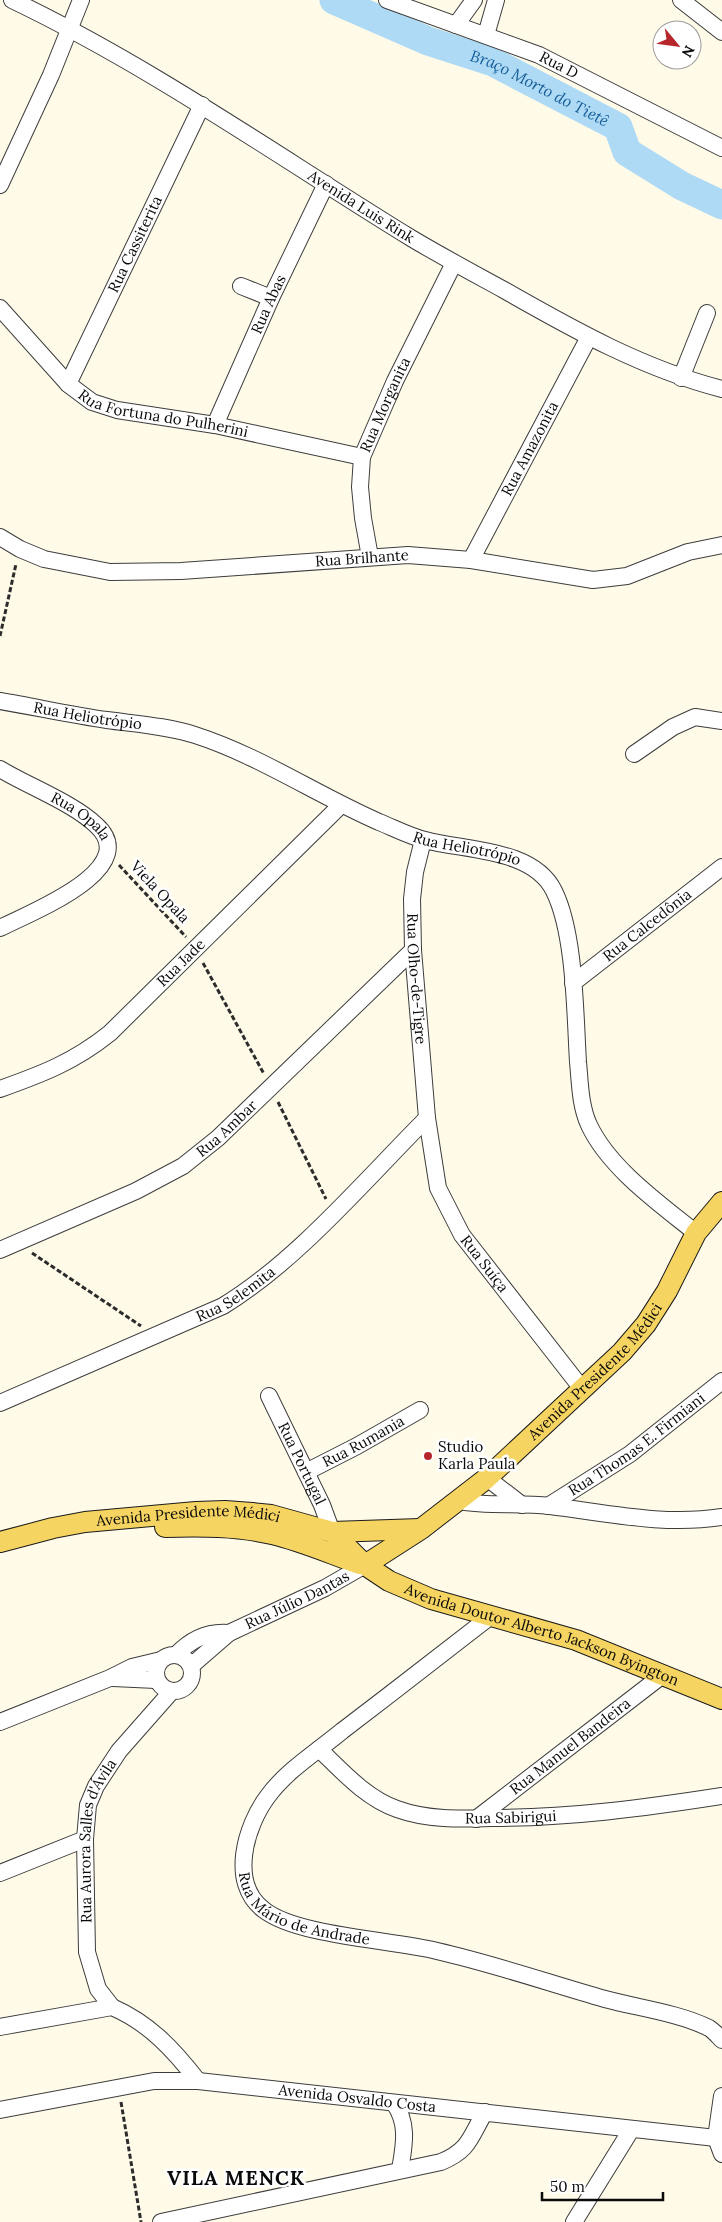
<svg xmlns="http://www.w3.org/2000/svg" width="722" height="2222" viewBox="0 0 722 2222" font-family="Lora,serif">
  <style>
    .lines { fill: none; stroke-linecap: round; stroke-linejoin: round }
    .river { stroke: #aedaf5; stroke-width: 29 }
    .minor-casing { stroke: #3d3d3d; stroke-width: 18 }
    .major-casing { stroke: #1b1b1b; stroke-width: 22 }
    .path { stroke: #2c2c2c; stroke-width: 3; stroke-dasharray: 5 2.5; stroke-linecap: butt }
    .minor { stroke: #fff; stroke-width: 16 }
    .major { stroke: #f6d461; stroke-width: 20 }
    .poi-dot { fill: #b7262b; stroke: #fff; stroke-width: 2 }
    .labels { text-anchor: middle; stroke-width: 5; stroke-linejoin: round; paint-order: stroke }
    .street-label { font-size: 15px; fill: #0a0a0a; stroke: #fff }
    .poi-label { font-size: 15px; fill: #0a0a0a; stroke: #fff; text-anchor: start }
    .water-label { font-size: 16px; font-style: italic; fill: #175f99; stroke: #fff }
    .district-label { font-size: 20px; font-weight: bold; letter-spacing: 1px; fill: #0a0a0a; stroke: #fff }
  </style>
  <rect width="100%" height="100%" fill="#fffbe8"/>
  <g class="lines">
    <path class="river" id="s1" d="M334,0L428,41L493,62L618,127L627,152L682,186L722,205"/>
    <g class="minor-casing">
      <g id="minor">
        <path id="s2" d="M12,0C152,67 279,157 411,238C441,256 473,273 504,290C574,330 644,369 722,389"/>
        <path id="s3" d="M387,0L539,55L722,148"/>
        <path d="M681,0L722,32"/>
        <path d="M456,25L474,0"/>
        <path d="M486,35L496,0"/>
        <path d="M0,185L51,75L81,0"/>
        <path d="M241,286L271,298"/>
        <path id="s4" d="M0,308L68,384L92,402L117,410L215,425L362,457"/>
        <path d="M681,378L707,313"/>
        <path id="s5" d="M68,384L202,105"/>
        <path id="s6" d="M215,425L271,298L326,184"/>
        <path id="s7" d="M0,537L20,549L44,559L110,572L181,571L408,555L471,560L593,580L627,576L688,552L722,545"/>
        <path id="s8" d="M370,557L363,518L360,487L362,457L395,381L454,263"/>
        <path id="s9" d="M471,560L589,337"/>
        <path id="s10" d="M0,701C36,707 71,715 107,720C136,724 167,726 195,735C260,756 317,795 379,822C394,828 409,836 425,840C465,851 533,848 554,891C575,933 575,1013 578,1062C580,1082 580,1106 589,1125C609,1168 660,1204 696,1233"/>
        <path d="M634,754L673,727L695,717L722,721"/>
        <path id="s11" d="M0,769C28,786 73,803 96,825C145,869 27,914 0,928"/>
        <path id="s12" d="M423,840L415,872L412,899L413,950L427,1118L438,1188L462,1235L583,1390"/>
        <path id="s13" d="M573,983L722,867"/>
        <path id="s14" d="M0,1089C42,1074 74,1062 110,1033L341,805"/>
        <path id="s15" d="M0,1250L136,1191L183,1166L218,1138L413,950"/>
        <path id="s16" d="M269,1396L322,1505L332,1532"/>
        <path id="s17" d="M0,1403L223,1306C297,1261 365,1180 427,1118"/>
        <path id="s18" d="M306,1472L357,1446L420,1410"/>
        <path d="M487,1478L522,1505"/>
        <path d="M458,1501C489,1507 519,1502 550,1506C608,1513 663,1526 722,1517"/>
        <path id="s19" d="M548,1506L630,1454L722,1381"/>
        <path id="s20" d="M491,1616C442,1654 392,1693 342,1731C318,1751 287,1770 268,1796C246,1825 228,1883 264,1910C297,1936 393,1940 437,1951C494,1964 549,1983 605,1999C638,2008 679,2013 709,2028C714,2031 718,2036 722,2040"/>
        <circle cx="174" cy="1673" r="18"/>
        <path d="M176,1655C191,1639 208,1631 229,1633"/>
        <path id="s21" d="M191,1666L229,1633L325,1588L365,1565"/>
        <path d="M113,1678L156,1680"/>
        <path d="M0,1722L110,1678L132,1667L161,1660"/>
        <path id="s22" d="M319,1749C343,1772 366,1798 397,1809C427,1820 460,1819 491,1818C569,1818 645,1808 722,1796"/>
        <path id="s23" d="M476,1819L664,1674"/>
        <path d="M0,1873L85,1839"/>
        <path id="s24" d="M112,2007L98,1989L87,1952L85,1839L88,1805L96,1786L119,1751L171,1692"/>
        <path d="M0,2027L112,2007C149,2023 173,2049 198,2081"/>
        <path d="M722,2096L716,2138L722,2154"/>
        <path d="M394,2103C409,2124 404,2146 400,2170"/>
        <path id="s25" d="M0,2110L154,2081H198L716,2138"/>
        <path d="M161,2222L441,2162C470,2150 470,2137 485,2112"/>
        <path d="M574,2222L631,2130"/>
      </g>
    </g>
    <g class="major-casing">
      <g id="major">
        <path d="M165,1527C201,1526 237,1526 272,1534C302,1541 331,1554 360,1564"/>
        <path d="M332,1532L420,1529"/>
        <path id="s26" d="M0,1542L53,1528L85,1522L196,1512L225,1511L252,1513L271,1515L332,1532L365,1565L389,1581L431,1599L576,1640L722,1699"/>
        <path id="s27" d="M365,1565L421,1529L487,1478L622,1352L646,1324L667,1291L696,1233L722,1202"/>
      </g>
    </g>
    <g class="path">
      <path d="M0,636L16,564"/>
      <path d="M119,865L186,937"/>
      <path d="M203,963L264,1074"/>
      <path d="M278,1102L326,1199"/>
      <path d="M32,1253L141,1326"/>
      <path d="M121,2102L141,2222"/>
    </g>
    <use href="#minor" class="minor"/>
    <use href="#major" class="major"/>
  </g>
  <circle class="poi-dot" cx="428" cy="1456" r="5"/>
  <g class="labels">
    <g class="street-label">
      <text dy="5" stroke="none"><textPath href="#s3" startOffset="184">Rua D</textPath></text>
      <text dy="5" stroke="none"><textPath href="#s2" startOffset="406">Avenida Luis Rink</textPath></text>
      <text dy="5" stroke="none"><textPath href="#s5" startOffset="155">Rua Cassiterita</textPath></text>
      <text dy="5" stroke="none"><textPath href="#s6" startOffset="132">Rua Abas</textPath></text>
      <text dy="5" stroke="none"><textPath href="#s8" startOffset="158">Rua Morganita</textPath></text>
      <text dy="5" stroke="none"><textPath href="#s4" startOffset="204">Rua Fortuna do Pulherini</textPath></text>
      <text dy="5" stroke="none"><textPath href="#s9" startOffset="126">Rua Amazonita</textPath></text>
      <text dy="5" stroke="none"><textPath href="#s7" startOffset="369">Rua Brilhante</textPath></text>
      <text dy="5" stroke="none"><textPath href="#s10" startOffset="89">Rua Heliotrópio</textPath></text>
      <text dy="5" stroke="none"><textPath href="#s11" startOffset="94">Rua Opala</textPath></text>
      <text dy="5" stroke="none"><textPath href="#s10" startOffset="494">Rua Heliotrópio</textPath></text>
      <text transform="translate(160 892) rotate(47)" y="5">Viela Opala</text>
      <text dy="5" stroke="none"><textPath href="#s13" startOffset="94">Rua Calcedônia</textPath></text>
      <text dy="5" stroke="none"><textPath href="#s14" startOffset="224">Rua Jade</textPath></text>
      <text dy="5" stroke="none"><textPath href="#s12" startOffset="140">Rua Olho-de-Tigre</textPath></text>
      <text dy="5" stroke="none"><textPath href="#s15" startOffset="259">Rua Ambar</textPath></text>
      <text dy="5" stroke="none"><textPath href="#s12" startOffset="440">Rua Suíça</textPath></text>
      <text dy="5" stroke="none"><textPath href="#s17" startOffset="260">Rua Selemita</textPath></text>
      <text dy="5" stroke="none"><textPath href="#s27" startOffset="302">Avenida Presidente Médici</textPath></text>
      <text dy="5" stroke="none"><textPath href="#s18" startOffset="65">Rua Rumania</textPath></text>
      <text dy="5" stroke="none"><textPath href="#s19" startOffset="108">Rua Thomas E. Firmiani</textPath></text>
      <text dy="5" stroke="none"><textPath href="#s16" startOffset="75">Rua Portugal</textPath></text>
      <text dy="5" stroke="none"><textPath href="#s26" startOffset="191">Avenida Presidente Médici</textPath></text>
      <text dy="5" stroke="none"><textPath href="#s21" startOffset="126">Rua Júlio Dantas</textPath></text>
      <text dy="5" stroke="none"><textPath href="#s26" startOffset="575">Avenida Doutor Alberto Jackson Byington</textPath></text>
      <text dy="5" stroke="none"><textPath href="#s23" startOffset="119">Rua Manuel Bandeira</textPath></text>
      <text dy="5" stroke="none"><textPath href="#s22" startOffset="214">Rua Sabirigui</textPath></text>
      <text dy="5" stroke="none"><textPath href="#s24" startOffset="175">Rua Aurora Salles d'Ávila</textPath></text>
      <text dy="5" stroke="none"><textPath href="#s20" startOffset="446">Rua Mário de Andrade</textPath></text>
      <text dy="5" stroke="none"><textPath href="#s25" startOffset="361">Avenida Osvaldo Costa</textPath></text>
    </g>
    <g class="poi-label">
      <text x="438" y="1452">Studio<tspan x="438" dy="17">Karla Paula</tspan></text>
    </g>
    <g class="water-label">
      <text dy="6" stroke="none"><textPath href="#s1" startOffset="224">Braço Morto do Tietê</textPath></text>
    </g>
    <g class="district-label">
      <text x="236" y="2185">VILA MENCK</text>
    </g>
  </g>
  <g transform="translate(677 45) rotate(119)"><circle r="24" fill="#ffffff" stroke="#9d9d9d"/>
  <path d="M0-4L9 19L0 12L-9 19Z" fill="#b7262b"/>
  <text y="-8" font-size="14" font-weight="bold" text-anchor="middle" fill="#0a0a0a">N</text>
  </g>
  <path d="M542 2192v8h121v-8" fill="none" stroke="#0a0a0a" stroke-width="2.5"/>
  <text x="550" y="2192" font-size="15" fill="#0a0a0a" stroke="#ffffff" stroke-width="4" paint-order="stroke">50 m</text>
</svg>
